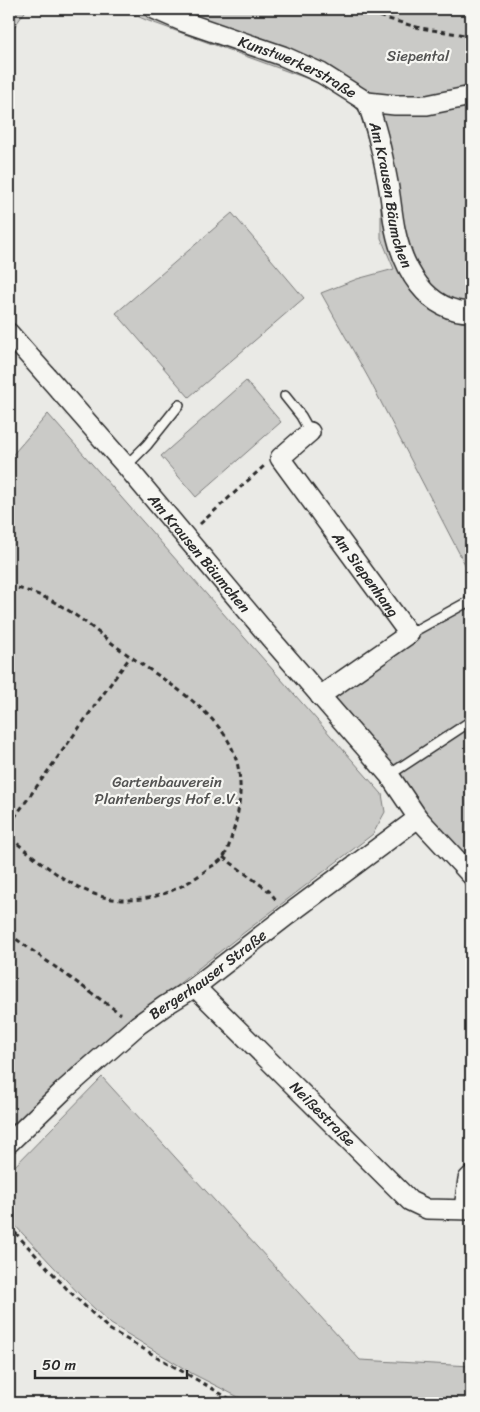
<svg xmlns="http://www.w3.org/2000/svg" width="480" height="1412" viewBox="0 0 480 1412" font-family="Sriracha,sans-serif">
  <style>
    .green { fill: #cacac7; stroke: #7a7a79 }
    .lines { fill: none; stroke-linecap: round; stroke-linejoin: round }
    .lane-casing { stroke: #2b2b2b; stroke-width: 12 }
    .street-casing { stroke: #2b2b2b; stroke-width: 22 }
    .path { stroke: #2b2b2b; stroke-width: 3; stroke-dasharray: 5 4; stroke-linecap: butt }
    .lane { stroke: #f6f6f2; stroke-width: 9 }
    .street { stroke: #f6f6f2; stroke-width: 19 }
    .labels { text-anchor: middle; stroke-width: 4.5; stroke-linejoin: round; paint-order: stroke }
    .park-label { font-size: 15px; fill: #535352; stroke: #f6f6f2 }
    .street-label { font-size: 15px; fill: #2b2b2b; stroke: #f6f6f2 }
  </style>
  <rect width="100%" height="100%" fill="#eaeae6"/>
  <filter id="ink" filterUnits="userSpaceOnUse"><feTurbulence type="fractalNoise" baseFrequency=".02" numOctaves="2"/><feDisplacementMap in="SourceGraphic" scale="10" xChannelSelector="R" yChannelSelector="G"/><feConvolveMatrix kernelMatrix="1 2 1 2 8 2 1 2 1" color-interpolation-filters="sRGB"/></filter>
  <g filter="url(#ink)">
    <g class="green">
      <path d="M9,9H27L9,34Z"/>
      <path d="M121,9H471V576L369,379L321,293L357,279L394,269L381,238V182L359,111L341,93L303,77L146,20Z"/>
      <path d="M232,213L304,298L189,397L116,313Z"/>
      <path d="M246,381L281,422L196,497L161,456Z"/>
      <path d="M48,414L382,794L385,812L373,834L237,938L72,1068L9,1130V459Z"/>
      <path d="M471,605V876L325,695L409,638Z"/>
      <path d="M102,1077L360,1360L471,1366V1403H250L193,1374L111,1324L81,1296L9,1219V1172Z"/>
    </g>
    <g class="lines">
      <g class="lane-casing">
        <g id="lane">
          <path d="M285,396L301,416L310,432"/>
          <path d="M126,466L147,445L179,405"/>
          <path d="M409,634L464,604L471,601"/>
          <path d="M389,775L471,721"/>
        </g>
      </g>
      <g class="street-casing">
        <g id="street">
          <path id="s1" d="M154,9L184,22L283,56L321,73L367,102L395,105H427L471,96"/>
          <path id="s2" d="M367,102C377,128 383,156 388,183C391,199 392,214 395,229C403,268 426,312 471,312"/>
          <path id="s3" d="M9,333L126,466L271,639L389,775L418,818L471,875"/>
          <path id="s4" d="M310,432L280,458L409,634L320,696"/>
          <path id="s5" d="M195,987L410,1201L427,1209L471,1210"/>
          <path id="s6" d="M9,1143L63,1091L138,1025L166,1005L195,987L289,914L418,818"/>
          <path d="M464,1209L468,1179L471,1176"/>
        </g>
      </g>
      <g class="path">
        <path d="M354,9L420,28L471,36"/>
        <path d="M200,524L264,466"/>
        <path d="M9,587C15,587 21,589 27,591C60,600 86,623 113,644C150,672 197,696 224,734C245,764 243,802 232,835C230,842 228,851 224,856C221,861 214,865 209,868C185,887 158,900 126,900C81,900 43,863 9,837"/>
        <path d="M9,825L130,657"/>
        <path d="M223,857L269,891L277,901"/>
        <path d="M9,934L121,1014"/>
        <path d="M9,1226L67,1289L109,1329L237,1403"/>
      </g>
      <use href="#lane" class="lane"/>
      <use href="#street" class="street"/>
    </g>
  </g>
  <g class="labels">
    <g class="park-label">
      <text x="418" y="61">Siepental</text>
      <text x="167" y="787">Gartenbauverein<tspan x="167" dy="17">Plantenbergs Hof e.V.</tspan></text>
    </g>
    <g class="street-label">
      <text dy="5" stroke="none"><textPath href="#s1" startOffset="155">Kunstwerkerstraße</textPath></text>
      <text dy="5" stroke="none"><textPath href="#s2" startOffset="96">Am Krausen Bäumchen</textPath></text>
      <text dy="5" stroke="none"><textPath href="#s3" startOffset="291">Am Krausen Bäumchen</textPath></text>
      <text dy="5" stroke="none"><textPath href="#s4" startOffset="184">Am Siepenhang</textPath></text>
      <text dy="5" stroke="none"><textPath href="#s6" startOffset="261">Bergerhauser Straße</textPath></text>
      <text dy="5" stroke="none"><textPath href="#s5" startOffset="180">Neißestraße</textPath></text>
    </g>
  </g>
  <rect width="480" height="1412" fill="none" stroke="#f6f6f2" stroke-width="30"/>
  <rect x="15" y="15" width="450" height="1382" fill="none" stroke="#2b2b2b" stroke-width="2" filter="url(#ink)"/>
  <path d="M35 1370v8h152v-8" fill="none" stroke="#2b2b2b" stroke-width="2.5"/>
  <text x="42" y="1370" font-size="15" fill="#2b2b2b" stroke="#f6f6f2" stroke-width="4" paint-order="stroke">50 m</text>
</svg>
